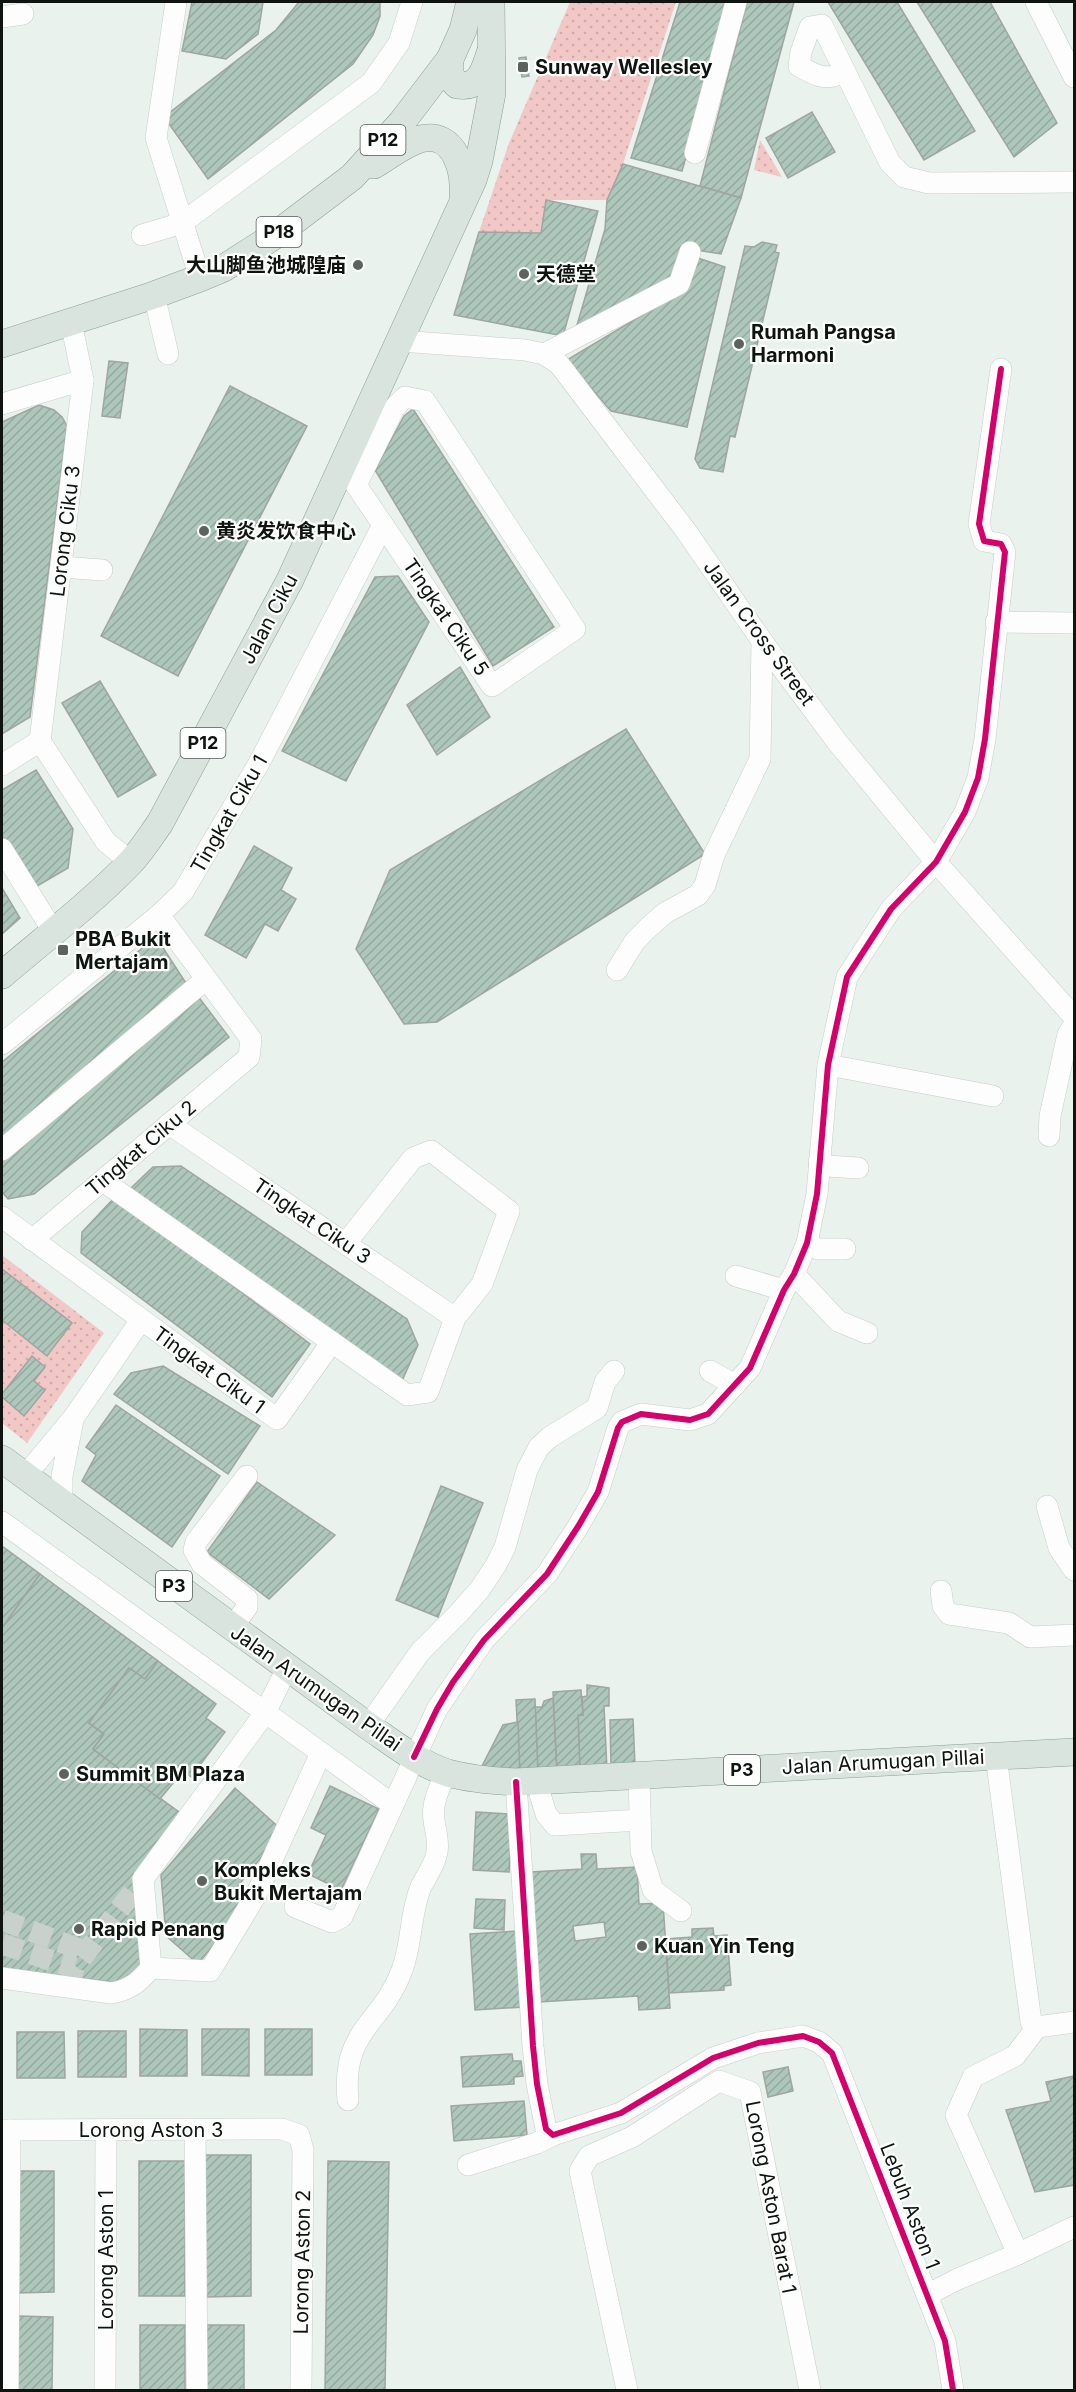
<svg xmlns="http://www.w3.org/2000/svg" width="1076" height="2392" viewBox="0 0 1076 2392" font-family="Inter,'Noto Sans SC',sans-serif">
  <style>
    .grass { fill: url(#grass-dots) }
    .building { fill: url(#building-hatch); stroke: #9fa5a1; stroke-width: 1.5; fill-rule: evenodd }
    .lines { fill: none; stroke-linecap: round; stroke-linejoin: round }
    .minor-tunnel { stroke: #c9d1cc; stroke-width: 21; stroke-dasharray: 21 10; stroke-linecap: butt }
    .minor-casing { stroke: #c7cdca; stroke-width: 22 }
    .major-casing { stroke: #8aa097; stroke-width: 28 }
    .minor { stroke: #fcfdfc; stroke-width: 21 }
    .major { stroke: #d9e4df; stroke-width: 27 }
    .cycleway-casing { stroke: #fcfffd; stroke-width: 10 }
    .cycleway { stroke: #d6006c; stroke-width: 6 }
    .poi-dot { fill: #5c625e; stroke: #fcfffd; stroke-width: 2 }
    .labels { text-anchor: middle; stroke-width: 4.5; stroke-linejoin: round; paint-order: stroke }
    .shield { fill: #fcfffd; stroke: #565a58; stroke-width: 1.5 }
    .shield-label { font-size: 18px; font-weight: bold; fill: #0f1411 }
    .poi-label { font-size: 20px; font-weight: bold; fill: #0f1411; stroke: #fcfffd; text-anchor: start }
    .street-label { font-size: 20px; fill: #0f1411; stroke: #fcfffd }
  </style>
  <defs>
    <pattern id="grass-dots" width="8" height="8" patternUnits="userSpaceOnUse" patternTransform="scale(1.5)"><rect width="8" height="8" fill="#f2c8c7"/><path d="M2 2h.1M6 6h.1" fill="none" stroke="#ceabaa" stroke-width="1.8" stroke-linecap="round"/></pattern>
    <pattern id="building-hatch" width="6" height="6" patternUnits="userSpaceOnUse" patternTransform="scale(1.5)"><rect width="6" height="6" fill="#adc7bb"/><path d="M-1 1l2-2M0 6l6-6M5 7l2-2" fill="none" stroke="#94aaa0"/></pattern>
  </defs>
  <rect width="100%" height="100%" fill="#eaf2ed"/>
  <g class="grass">
    <path d="M570,2H676L623,164L607,200H546L541,233L479,232L509,143Z"/>
    <path d="M760,140L782,177L754,170Z"/>
    <path d="M2,1255L104,1333L27,1443L2,1423Z"/>
  </g>
  <g class="building">
    <path d="M192,2H263L258,34L226,59L182,51Z"/>
    <path d="M299,2H380V16L373,35L353,64L208,179L164,117L276,30Z"/>
    <path d="M680,2H730L682,171L631,158Z"/>
    <path d="M747,2H794L741,198L700,186Z"/>
    <path d="M828,2H897L975,131L924,160Z"/>
    <path d="M917,2H990L1057,123L1014,157Z"/>
    <path d="M526,57L529,76L522,77L519,58Z"/>
    <path d="M812,112L835,152L788,178L766,138Z"/>
    <path d="M623,164L741,198L721,254L683,248L673,276L575,332L605,229L607,200Z"/>
    <path d="M546,200L598,211L563,336L454,315L479,232L541,233Z"/>
    <path d="M762,242L777,245L775,252L779,253L735,437L730,436L723,472L700,468L695,459L745,246L754,247Z"/>
    <path d="M695,257L725,267L687,427L611,411L567,360L686,289Z"/>
    <path d="M109,361L128,363L120,418L102,416Z"/>
    <path d="M230,386L307,426L178,676L101,636Z"/>
    <path d="M39,405L54,410L62,417L67,426L30,717L2,734V422Z"/>
    <path d="M413,409L554,627L493,666L375,470L404,416Z"/>
    <path d="M398,576L429,622L346,781L282,751L375,577Z"/>
    <path d="M460,667L490,717L437,755L407,705Z"/>
    <path d="M100,681L156,775L118,797L62,703Z"/>
    <path d="M626,729L705,854L437,1022L404,1024L356,949L390,870Z"/>
    <path d="M36,770L73,829L68,868L32,889L2,836V790Z"/>
    <path d="M254,846L292,868L281,890L296,899L278,931L265,924L246,958L205,935Z"/>
    <path d="M2,888L20,918L2,934Z"/>
    <path d="M156,937L186,983L2,1138V1062Z"/>
    <path d="M197,995L229,1037L34,1194L8,1199L2,1192V1159Z"/>
    <path d="M181,1166L407,1319L418,1345L401,1383L130,1189L153,1167Z"/>
    <path d="M115,1197L310,1344L272,1397L81,1253L82,1232Z"/>
    <path d="M2,1269L72,1323L47,1356L2,1320Z"/>
    <path d="M32,1356L45,1367L34,1381L45,1390L24,1416L2,1397V1394Z"/>
    <path d="M163,1366L260,1426L228,1474L114,1394L131,1373Z"/>
    <path d="M116,1405L220,1476L172,1547L82,1481L96,1455L86,1447Z"/>
    <path d="M257,1482L335,1535L269,1599L207,1552Z"/>
    <path d="M441,1486L483,1503L438,1617L396,1600Z"/>
    <path d="M2,1546L40,1574L2,1628Z"/>
    <path d="M40,1574L158,1661L145,1679L129,1668L89,1723L104,1734L93,1749L183,1815L133,1877L143,1953L140,1967L118,1983L2,1968V1628Z"/>
    <path d="M158,1661L216,1704L206,1718L225,1732L191,1777L183,1771L160,1799L93,1749L104,1734L89,1723L129,1668L145,1679Z"/>
    <path d="M587,1685L609,1688V1706H604L607,1770L580,1772L578,1715H583L582,1697L587,1696Z"/>
    <path d="M581,1690L583,1715H578L580,1772L557,1773L553,1692Z"/>
    <path d="M553,1698L557,1773L538,1774L535,1707H542L544,1701Z"/>
    <path d="M535,1699L538,1774L520,1776L516,1700Z"/>
    <path d="M633,1719L635,1766L611,1767L610,1720Z"/>
    <path d="M518,1722L520,1776L481,1768L503,1725Z"/>
    <path d="M330,1786L379,1809L341,1890L308,1874L326,1835L311,1828Z"/>
    <path d="M235,1788L283,1831L237,1887L250,1900L198,1964L166,1936L161,1875Z"/>
    <path d="M476,1812L512,1814L509,1872L473,1870Z"/>
    <path d="M581,1854H596L597,1869L637,1867L639,1904L663,1903L670,2008L639,2010L638,1996L539,2002L531,1872L582,1869ZM604,1922L606,1937L575,1941L573,1926Z"/>
    <path d="M476,1899L505,1900L504,1930L474,1928Z"/>
    <path d="M713,1928L714,1936L727,1935L731,1985L724,1986V1990L669,1993L666,1939L692,1937V1929Z"/>
    <path d="M518,1931L524,2007L475,2010L470,1934Z"/>
    <path d="M140,2029L187,2030V2076H140Z"/>
    <path d="M202,2029H249V2076L202,2075Z"/>
    <rect x="265" y="2029" width="47" height="46"/>
    <rect x="78" y="2031" width="48" height="46"/>
    <path d="M17,2032H64L65,2078H17Z"/>
    <path d="M512,2054L513,2061H521L523,2076L514,2077V2084L463,2087L461,2057Z"/>
    <path d="M788,2067L793,2091L768,2097L763,2072Z"/>
    <path d="M1074,2076V2185L1035,2192L1006,2110L1051,2101L1046,2082Z"/>
    <path d="M524,2101L527,2135L454,2141L451,2106Z"/>
    <path d="M204,2155H251V2296L205,2297Z"/>
    <rect x="139" y="2161" width="46" height="135"/>
    <path d="M328,2161L389,2162L385,2390H325Z"/>
    <path d="M16,2171H54V2292L17,2293Z"/>
    <path d="M18,2316L53,2317L52,2390H17Z"/>
    <rect x="140" y="2325" width="45" height="65"/>
    <rect x="205" y="2325" width="39" height="65"/>
  </g>
  <g class="lines">
    <g class="minor-tunnel">
      <path d="M2,1920L87,1952"/>
      <path d="M2,1944L74,1968"/>
      <path d="M69,1986L74,1968L143,1879"/>
    </g>
    <g class="minor-casing">
      <g id="minor">
        <path d="M176,2L156,138L200,278"/>
        <path d="M1036,2L1074,77"/>
        <path d="M2,17L23,14"/>
        <path d="M843,72C826,82 815,75 799,66L801,52L810,27L822,25L890,163L904,177L929,183L1074,182"/>
        <path d="M695,153L736,2"/>
        <path d="M142,235L182,223L371,83L399,43L412,2"/>
        <path d="M154,295L168,354"/>
        <path d="M400,341L525,350L544,354L559,364L686,531L762,641L838,743L936,862L1074,1017"/>
        <path d="M544,354L679,284L690,252"/>
        <path d="M2,404L83,380"/>
        <path d="M343,465L356,485L492,686L575,629L425,401L405,397L394,408L356,485"/>
        <path d="M61,567L102,570"/>
        <path d="M996,622L1074,623"/>
        <path d="M40,741L83,380L71,322"/>
        <path d="M40,741L106,842L131,862"/>
        <path d="M2,765L40,741"/>
        <path d="M2,849L53,931"/>
        <path d="M617,970L635,941L649,927L665,913L698,895L705,885L714,855L760,759L762,641"/>
        <path d="M2,1044L159,915L183,892L259,763L383,525"/>
        <path d="M828,1065L993,1096"/>
        <path d="M169,1124L455,1318"/>
        <path d="M1049,1136L1050,1116L1068,1034L1074,1025"/>
        <path d="M2,1150L206,979"/>
        <path d="M819,1162L827,1166L858,1168"/>
        <path d="M103,1181L407,1395L428,1392L455,1318L482,1284L509,1211L431,1151L413,1158L346,1243"/>
        <path d="M2,1217L277,1419L332,1342"/>
        <path d="M32,1240L249,1057L251,1039L159,915"/>
        <path d="M807,1243L818,1249H845"/>
        <path d="M794,1274L838,1321L867,1333"/>
        <path d="M736,1276L784,1290"/>
        <path d="M710,1371L735,1385"/>
        <path d="M25,1476L74,1417L141,1320"/>
        <path d="M62,1504V1476L73,1420"/>
        <path d="M1047,1506L1059,1548L1074,1570"/>
        <path d="M2,1522L392,1804"/>
        <path d="M941,1591L943,1606L949,1614L1009,1623L1030,1637L1074,1635"/>
        <path d="M232,1628L247,1607V1599L202,1564L194,1550L196,1542L247,1476"/>
        <path d="M368,1726L420,1652L459,1613L480,1589L496,1565L505,1547L527,1470L539,1447L550,1437L597,1408L605,1382L614,1371"/>
        <path d="M996,1756L1031,2022L1037,2027L1074,2022"/>
        <path d="M639,1776L641,1851L653,1890L681,1911"/>
        <path d="M536,1781L546,1814L555,1825L640,1820"/>
        <path d="M516,1782L533,2046L537,2084L546,2129L553,2135L621,2113L713,2058L758,2043L803,2036L819,2042L832,2053L945,2341L953,2390"/>
        <path d="M295,1907L332,1922L342,1917L437,1709L484,1640L547,1574L579,1525L598,1492L618,1428L622,1422L641,1414L690,1420L708,1414L750,1368L784,1290L794,1274L807,1243L817,1194L828,1065L847,977L891,909L936,862L965,812L978,778L985,739L1005,552L1001,544L984,541L979,524L1001,369"/>
        <path d="M151,1968L210,1971L256,1895L321,1753"/>
        <path d="M2,1978L111,1993C130,1990 139,1982 151,1968L143,1879L265,1713L287,1668"/>
        <path d="M348,2100C341,2029 382,2025 402,1970C412,1944 410,1915 420,1889C425,1877 435,1866 437,1852C440,1836 431,1822 434,1807C435,1795 442,1783 446,1772"/>
        <path d="M2,2130L282,2129L299,2135L303,2150L301,2390"/>
        <path d="M195,2130L197,2390"/>
        <path d="M468,2165L537,2143L553,2135"/>
        <path d="M1018,2254L1074,2227"/>
        <path d="M927,2295L958,2279L1018,2254L956,2115L973,2077L1015,2056L1037,2027"/>
        <path d="M8,2390L10,2130"/>
        <path d="M105,2390L106,2130"/>
        <path d="M627,2390L580,2171L589,2156L632,2137L719,2081L750,2092L810,2390"/>
      </g>
    </g>
    <g class="major-casing">
      <g id="major">
        <path d="M450,59C449,70 449,77 457,85C480,89 484,71 490,53"/>
        <path d="M374,165C390,156 403,144 420,139C455,130 465,171 463,197"/>
        <path d="M2,344L154,295L200,278L224,268L274,236L352,177L402,122L450,59L463,30L470,2"/>
        <path d="M2,975C44,939 90,904 129,864C141,852 150,837 160,823L290,580L473,180L479,161L492,93L491,2"/>
        <path d="M2,1459L368,1726C393,1743 419,1764 448,1773C470,1779 493,1781 516,1782L1074,1752"/>
      </g>
    </g>
    <use href="#minor" class="minor"/>
    <use href="#major" class="major"/>
    <g class="cycleway-casing">
      <g id="cycleway">
        <path d="M414,1757L437,1709L453,1682L484,1640L547,1574L579,1525L598,1492L618,1428L622,1422L641,1414L690,1420L708,1414L750,1368L784,1290L794,1274L807,1243L817,1194L828,1065L847,977L891,909L936,862L965,812L978,778L985,739L1005,552L1001,544L984,541L979,524L1001,369"/>
        <path d="M516,1782L533,2046L537,2084L546,2129L553,2135L621,2113L713,2058L758,2043L803,2036L819,2042L832,2053L945,2341L953,2390"/>
      </g>
    </g>
    <use href="#cycleway" class="cycleway"/>
  </g>
  <g class="poi-dot">
    <rect x="517" y="61" width="12" height="12" rx="3"/>
    <circle cx="358" cy="265" r="6"/>
    <circle cx="524" cy="274" r="6"/>
    <circle cx="739" cy="344" r="6"/>
    <circle cx="204" cy="531" r="6"/>
    <rect x="57" y="944" width="12" height="12" rx="3"/>
    <circle cx="64" cy="1774" r="6"/>
    <circle cx="202" cy="1881" r="6"/>
    <circle cx="79" cy="1929" r="6"/>
    <circle cx="642" cy="1946" r="6"/>
  </g>
  <g class="labels">
    <g class="shield">
      <rect x="360.5" y="125" width="45" height="30" rx="4.5"/>
      <rect x="256.5" y="217" width="45" height="30" rx="4.5"/>
      <rect x="180.5" y="728" width="45" height="30" rx="4.5"/>
      <rect x="156" y="1571" width="36" height="30" rx="4.5"/>
      <rect x="724" y="1755" width="36" height="30" rx="4.5"/>
    </g>
    <g class="shield-label">
      <text x="383" y="146">P12</text>
      <text x="279" y="238">P18</text>
      <text x="203" y="749">P12</text>
      <text x="174" y="1592">P3</text>
      <text x="742" y="1776">P3</text>
    </g>
    <g class="poi-label">
      <text x="535" y="74">Sunway Wellesley</text>
      <text x="346" y="272" text-anchor="end">大山脚鱼池城隍庙</text>
      <text x="536" y="281">天德堂</text>
      <text x="751" y="339">Rumah Pangsa<tspan x="751" dy="23">Harmoni</tspan></text>
      <text x="216" y="538">黄炎发饮食中心</text>
      <text x="75" y="946">PBA Bukit<tspan x="75" dy="23">Mertajam</tspan></text>
      <text x="76" y="1781">Summit BM Plaza</text>
      <text x="214" y="1877">Kompleks<tspan x="214" dy="23">Bukit Mertajam</tspan></text>
      <text x="91" y="1936">Rapid Penang</text>
      <text x="654" y="1953">Kuan Yin Teng</text>
    </g>
    <g class="street-label">
      <text transform="translate(65 531) rotate(-83)" y="7">Lorong Ciku 3</text>
      <text transform="translate(446 617) rotate(56)" y="7">Tingkat Ciku 5</text>
      <text transform="translate(269 619) rotate(-62)" y="7">Jalan Ciku</text>
      <text transform="translate(759 633) rotate(54)" y="7">Jalan Cross Street</text>
      <text transform="translate(229 814) rotate(-60)" y="7">Tingkat Ciku 1</text>
      <text transform="translate(141 1148) rotate(-40)" y="7">Tingkat Ciku 2</text>
      <text transform="translate(312 1221) rotate(34)" y="7">Tingkat Ciku 3</text>
      <text transform="translate(209 1370) rotate(36)" y="7">Tingkat Ciku 1</text>
      <text transform="translate(316 1688) rotate(35)" y="7">Jalan Arumugan Pillai</text>
      <text transform="translate(883 1762) rotate(-3)" y="7">Jalan Arumugan Pillai</text>
      <text x="151" y="2137">Lorong Aston 3</text>
      <text transform="translate(771 2197) rotate(79)" y="7">Lorong Aston Barat 1</text>
      <text transform="translate(910 2206) rotate(69)" y="7">Lebuh Aston 1</text>
      <text transform="translate(106 2260) rotate(-90)" y="7">Lorong Aston 1</text>
      <text transform="translate(302 2262) rotate(-89)" y="7">Lorong Aston 2</text>
    </g>
  </g>
  <rect width="1076" height="2392" fill="none" stroke="#0f1411" stroke-width="6"/>
</svg>
